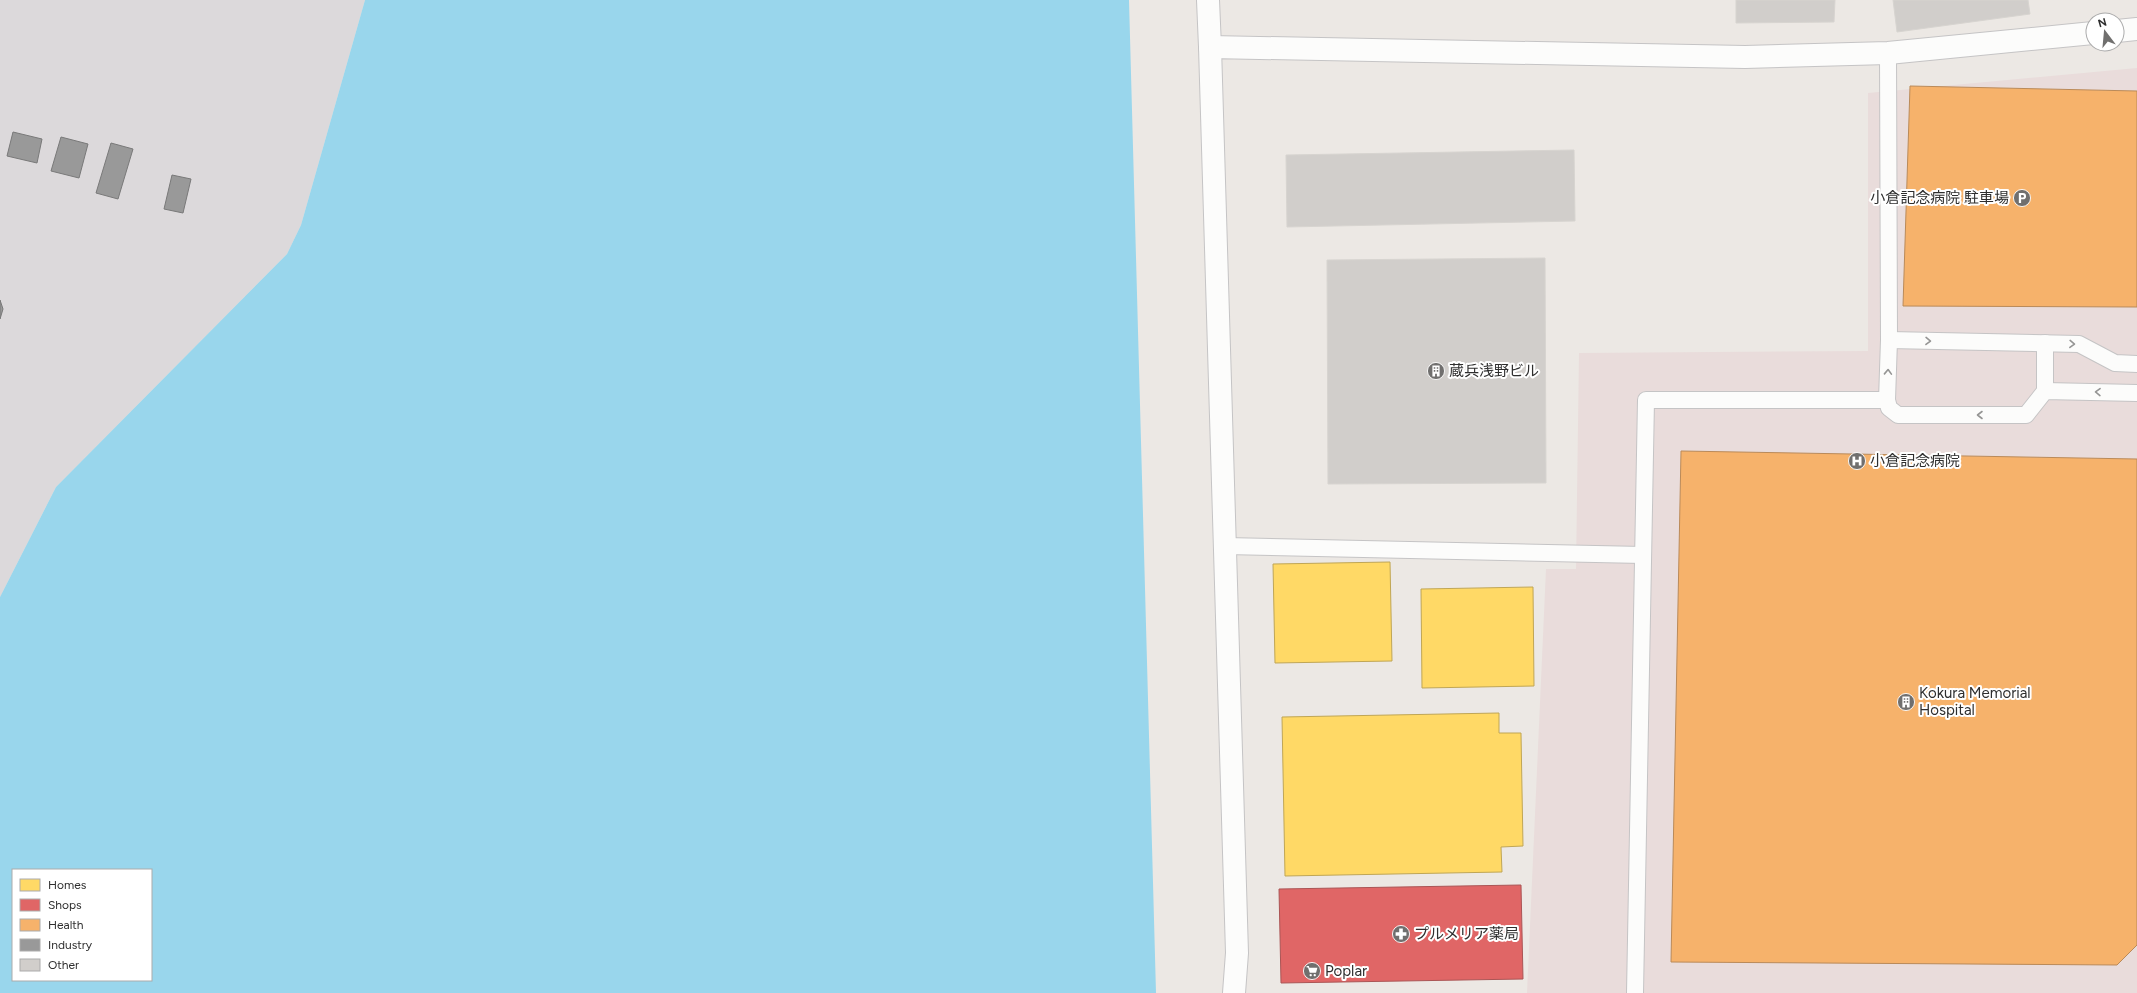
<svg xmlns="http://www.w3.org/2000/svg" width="2137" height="993" viewBox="0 0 2137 993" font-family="Figtree,'Noto Sans JP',sans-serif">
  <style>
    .industrial { fill: #dcd9db }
    .medical { fill: #e9dcdb }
    .water { fill: #99d6ec; fill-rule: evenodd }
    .homes { fill: #ffd966; stroke: #c0a655 }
    .shops { fill: #e06666; stroke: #ab5555 }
    .health { fill: #f6b26b; stroke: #ba8a59 }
    .industry { fill: #999; stroke: #797979 }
    .building { fill: #d1cecb; stroke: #d7d4d0 }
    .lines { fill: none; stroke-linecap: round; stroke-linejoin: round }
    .lane-casing { stroke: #c5c4c5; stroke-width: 18 }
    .secondary-casing { stroke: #c5c4c5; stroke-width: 24 }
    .lane { stroke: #fcfcfb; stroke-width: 16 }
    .secondary { stroke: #fcfcfb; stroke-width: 22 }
    .oneway { stroke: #959594 }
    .labels { text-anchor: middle; stroke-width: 4; stroke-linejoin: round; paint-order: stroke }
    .poi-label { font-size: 15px; fill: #2e2e2e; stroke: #fff; text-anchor: start }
  </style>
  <rect width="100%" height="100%" fill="#ece8e4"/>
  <path class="industrial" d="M0,0H365L301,225L287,254L56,487L0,597Z"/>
  <path class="medical" d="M2137,68V993H1527L1546,569H1576L1579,353L1868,351V93Z"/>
  <path class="water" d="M365,0H1129L1156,993H0V597L56,487L287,254L301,225ZM13,870H151V980H13Z"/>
  <g class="homes">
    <path d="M1390,562L1392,661L1275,663L1273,564Z"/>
    <path d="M1533,587L1534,686L1422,688L1421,589Z"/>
    <path d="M1499,713V733H1521L1523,846L1501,847L1502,872L1285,876L1282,717Z"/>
  </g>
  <path class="shops" d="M1521,885L1523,979L1281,983L1279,889Z"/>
  <g class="health">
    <path d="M1910,86L2137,91V307L1903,306Z"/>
    <path d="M1681,451L2137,459V945L2117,965L1671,962Z"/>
  </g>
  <g class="industry">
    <path d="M13,132L42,139L37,163L7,156Z"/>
    <path d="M61,137L88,144L79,178L51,171Z"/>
    <path d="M111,143L133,149L118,199L96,193Z"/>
    <path d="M172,175L191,179L183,213L164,209Z"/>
    <path d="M0,300L3,309L0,319Z"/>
  </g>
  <g class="building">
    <path d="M1736,0H1835L1834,22L1736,23Z"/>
    <path d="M1893,0H2028L2030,14L1897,32Z"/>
    <path d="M1574,150L1575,221L1287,227L1286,155Z"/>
    <path d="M1545,258L1546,483L1328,484L1327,260Z"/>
  </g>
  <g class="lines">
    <g class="lane-casing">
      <g id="lane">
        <path d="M1888,53L1889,340L1887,400L1889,408L1898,415H2026L2045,391L2137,393"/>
        <path d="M1889,340L2079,344L2115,363L2137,364"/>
        <path d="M2045,343V391"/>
        <path d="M1225,546L1643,555"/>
        <path d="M1635,993L1646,400H1887"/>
      </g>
    </g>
    <g class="secondary-casing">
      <g id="secondary">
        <path d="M1208,0L1210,47"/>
        <path d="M2117,31L2137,29"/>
        <path d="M1234,993L1237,953L1210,47L1745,57L1888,53L2093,33"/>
      </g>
    </g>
    <use href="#lane" class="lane"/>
    <use href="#secondary" class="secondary"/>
  </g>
  <defs><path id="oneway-chevron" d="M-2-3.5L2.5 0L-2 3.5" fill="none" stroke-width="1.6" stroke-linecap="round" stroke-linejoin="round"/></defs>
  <g class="oneway">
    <use href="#oneway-chevron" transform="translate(1928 341) rotate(1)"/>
    <use href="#oneway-chevron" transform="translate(2072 344) rotate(2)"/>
    <use href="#oneway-chevron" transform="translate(1888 372) rotate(-88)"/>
    <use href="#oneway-chevron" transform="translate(2098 392) rotate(-179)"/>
    <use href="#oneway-chevron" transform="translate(1980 415) rotate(180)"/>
  </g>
  <defs>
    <g id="parking-disc" transform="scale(0.9)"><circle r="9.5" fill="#706f6e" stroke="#fff"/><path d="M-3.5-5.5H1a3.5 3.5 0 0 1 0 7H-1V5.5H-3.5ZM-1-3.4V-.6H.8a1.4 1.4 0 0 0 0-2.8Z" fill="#fff"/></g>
    <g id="building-disc" transform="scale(0.9)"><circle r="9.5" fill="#706f6e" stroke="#fff"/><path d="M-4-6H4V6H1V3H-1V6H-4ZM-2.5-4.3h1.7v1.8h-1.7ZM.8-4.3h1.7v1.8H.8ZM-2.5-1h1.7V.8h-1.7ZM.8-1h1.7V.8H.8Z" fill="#fff"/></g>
    <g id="hospital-disc" transform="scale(0.9)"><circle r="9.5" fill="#706f6e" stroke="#fff"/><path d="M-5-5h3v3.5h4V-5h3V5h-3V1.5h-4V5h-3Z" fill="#fff"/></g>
    <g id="pharmacy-disc" transform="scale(0.9)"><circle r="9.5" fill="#706f6e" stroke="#fff"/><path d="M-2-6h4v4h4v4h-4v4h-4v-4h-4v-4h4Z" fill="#fff"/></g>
    <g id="supermarket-disc" transform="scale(0.9)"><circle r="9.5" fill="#706f6e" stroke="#fff"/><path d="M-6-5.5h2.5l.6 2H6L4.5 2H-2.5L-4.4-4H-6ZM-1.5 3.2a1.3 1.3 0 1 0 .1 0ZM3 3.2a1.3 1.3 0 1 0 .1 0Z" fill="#fff"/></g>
  </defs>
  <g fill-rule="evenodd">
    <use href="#parking-disc" x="2022" y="198"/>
    <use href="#building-disc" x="1436" y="371"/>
    <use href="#hospital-disc" x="1857" y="461"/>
    <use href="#building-disc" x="1906" y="702"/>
    <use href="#pharmacy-disc" x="1401" y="934"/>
    <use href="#supermarket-disc" x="1312" y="971"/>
  </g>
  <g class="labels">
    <g class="poi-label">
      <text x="2009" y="203" text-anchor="end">小倉記念病院 駐車場</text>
      <text x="1449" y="376">蔵兵浅野ビル</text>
      <text x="1870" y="466">小倉記念病院</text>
      <text x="1919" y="698">Kokura Memorial<tspan x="1919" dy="17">Hospital</tspan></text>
      <text x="1414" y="939">プルメリア薬局</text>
      <text x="1325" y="976">Poplar</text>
    </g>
  </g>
  <rect x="12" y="869" width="140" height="112" fill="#ffffff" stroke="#ababab"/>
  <rect x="20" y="879" width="20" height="12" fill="#ffd966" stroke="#ababab"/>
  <text x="48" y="889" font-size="12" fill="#2e2e2e">Homes</text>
  <rect x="20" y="899" width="20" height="12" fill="#e06666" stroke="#ababab"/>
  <text x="48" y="909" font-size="12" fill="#2e2e2e">Shops</text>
  <rect x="20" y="919" width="20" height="12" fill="#f6b26b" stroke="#ababab"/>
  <text x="48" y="929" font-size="12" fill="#2e2e2e">Health</text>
  <rect x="20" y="939" width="20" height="12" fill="#999999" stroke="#ababab"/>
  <text x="48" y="949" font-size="12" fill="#2e2e2e">Industry</text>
  <rect x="20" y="959" width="20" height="12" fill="#d1cecb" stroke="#ababab"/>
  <text x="48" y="969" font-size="12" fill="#2e2e2e">Other</text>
  <g transform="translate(2105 32) rotate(344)"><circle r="19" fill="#ffffff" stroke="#ababab"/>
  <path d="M0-3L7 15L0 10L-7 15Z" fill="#706f6e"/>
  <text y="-6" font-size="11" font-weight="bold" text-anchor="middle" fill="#2e2e2e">N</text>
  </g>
</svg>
